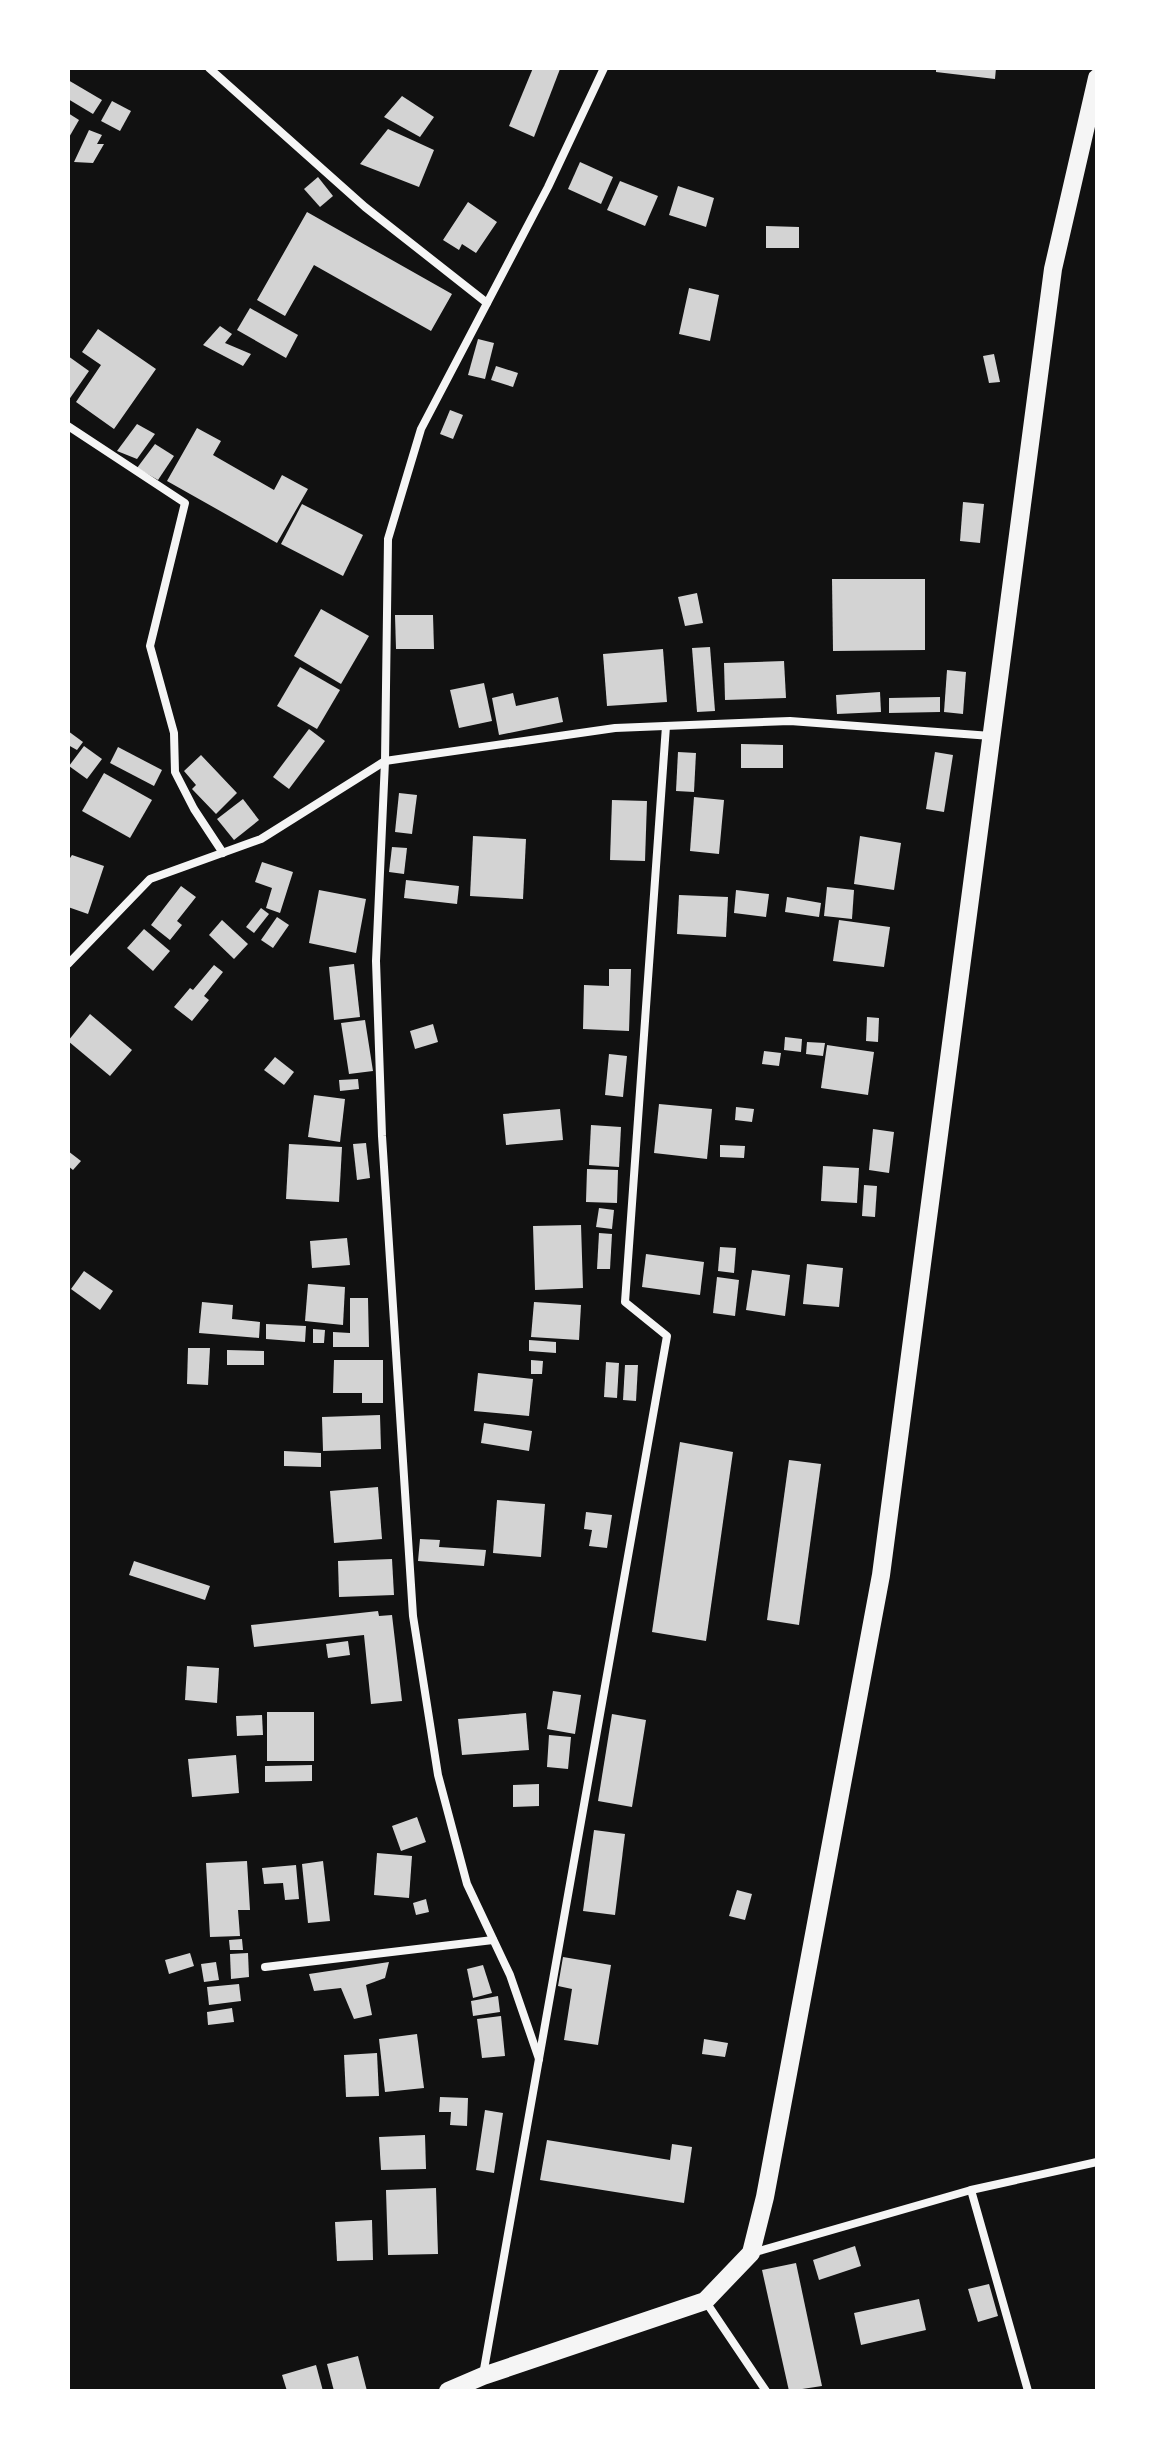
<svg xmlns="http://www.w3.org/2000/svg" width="1165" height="2459" viewBox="0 0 1165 2459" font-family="'Work Sans',sans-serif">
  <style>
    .building { fill: #d3d3d3 }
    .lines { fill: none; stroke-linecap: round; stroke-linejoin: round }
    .minor { stroke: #f5f5f5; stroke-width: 8 }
    .trunk { stroke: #f5f5f5; stroke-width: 18 }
  </style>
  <rect width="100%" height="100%" fill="#111"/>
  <g class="building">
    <path d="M533,68L560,69L534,137L509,126Z"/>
    <path d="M936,68H996L995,79L936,72Z"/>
    <path d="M68,80L102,100L93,114L68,99Z"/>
    <path d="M402,96L434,117L420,137L384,117Z"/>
    <path d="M112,101L131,111L120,131L101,121Z"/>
    <path d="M68,113L79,120L68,139Z"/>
    <path d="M388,129L434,150L419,187L360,164Z"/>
    <path d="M89,130L102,135L97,144H104L93,163L74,162Z"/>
    <path d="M580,162L613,177L601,204L568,189Z"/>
    <path d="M318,177L333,196L320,207L304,189Z"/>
    <path d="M620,181L658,196L645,226L607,210Z"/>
    <path d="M678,186L714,198L706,227L669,215Z"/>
    <path d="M468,202L497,222L476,253L462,244L459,250L443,240Z"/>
    <path d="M307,212L452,294L431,331L314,265L285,316L257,300Z"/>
    <path d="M766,226L799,227V248H766Z"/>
    <path d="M689,288L719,295L710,341L679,334Z"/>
    <path d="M250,308L298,335L286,358L237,330Z"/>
    <path d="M220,326L232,334L225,343L251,354L243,366L203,345Z"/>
    <path d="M98,329L156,369L114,429L76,402L101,365L82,352Z"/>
    <path d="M478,339L494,343L485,379L468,375Z"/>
    <path d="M994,354L1000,382L989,383L983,356Z"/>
    <path d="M68,356L89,371L68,401Z"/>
    <path d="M496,366L518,373L513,387L491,380Z"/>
    <path d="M450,410L463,415L453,439L440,434Z"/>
    <path d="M137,424L155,434L137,459L117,451Z"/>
    <path d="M197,428L221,441L213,455L274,490L282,475L308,489L277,543L167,481Z"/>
    <path d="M155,444L174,456L158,480L137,468Z"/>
    <path d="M963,502L984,504L980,543L960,541Z"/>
    <path d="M302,504L363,535L343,576L281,544Z"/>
    <path d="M832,579H925V650L833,651Z"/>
    <path d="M697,593L703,623L685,626L678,597Z"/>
    <path d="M321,609L369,636L341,684L294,656Z"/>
    <path d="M395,615H433L434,649H396Z"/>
    <path d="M710,647L715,711L697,712L692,648Z"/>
    <path d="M663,649L667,702L607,706L603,654Z"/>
    <path d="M784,661L786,698L725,700L724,663Z"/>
    <path d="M300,667L340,690L317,729L277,706Z"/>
    <path d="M947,670L966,672L963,714L944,712Z"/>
    <path d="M484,683L492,721L459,728L450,690Z"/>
    <path d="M880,692L881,712L837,714L836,695Z"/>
    <path d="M513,693L516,706L558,697L563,722L499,735L492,698Z"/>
    <path d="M940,697V712L889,713V698Z"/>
    <path d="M309,729L325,741L289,789L273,777Z"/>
    <path d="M68,731L83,742L77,750L68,745Z"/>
    <path d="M741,744L783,745V768H741Z"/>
    <path d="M84,746L102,759L87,779L69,766Z"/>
    <path d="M118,747L162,770L154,786L110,763Z"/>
    <path d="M678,752L696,753L694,792L676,791Z"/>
    <path d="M935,752L953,755L944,812L926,809Z"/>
    <path d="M201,755L237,793L216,814L192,789L196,785L184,771Z"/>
    <path d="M104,773L152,800L130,838L82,811Z"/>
    <path d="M399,793L417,795L412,834L395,832Z"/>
    <path d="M694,797L724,800L719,854L690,851Z"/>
    <path d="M243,799L259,820L234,840L217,819Z"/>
    <path d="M612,800L647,801L645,861L610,860Z"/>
    <path d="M473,836L526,839L523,899L470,896Z"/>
    <path d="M860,836L901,843L894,890L854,884Z"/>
    <path d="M392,847L407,848L404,874L389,872Z"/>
    <path d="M72,855L104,866L88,914L68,907V861Z"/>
    <path d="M262,862L293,872L280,913L266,908L272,888L255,882Z"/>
    <path d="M406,880L459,886L457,904L404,898Z"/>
    <path d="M181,886L196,897L177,921L182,925L170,940L151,925Z"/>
    <path d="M827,887L854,890L852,919L824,916Z"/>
    <path d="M319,890L366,899L356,953L309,943Z"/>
    <path d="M736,890L769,894L766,917L734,913Z"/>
    <path d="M679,895L728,897L726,937L677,934Z"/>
    <path d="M787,897L821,903L819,917L785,912Z"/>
    <path d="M261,908L269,914L254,933L246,927Z"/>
    <path d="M277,917L289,925L273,948L261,940Z"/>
    <path d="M222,920L248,944L234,959L209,935Z"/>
    <path d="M839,920L890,927L884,967L833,961Z"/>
    <path d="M144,929L170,951L153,971L127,948Z"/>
    <path d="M354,964L360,1017L334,1020L329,967Z"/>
    <path d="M214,965L223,972L204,996L209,1000L192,1021L174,1007L190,988L193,990Z"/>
    <path d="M609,969H631L629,1031L583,1029L584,985L609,986Z"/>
    <path d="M90,1014L132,1050L110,1076L68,1041Z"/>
    <path d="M867,1017L879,1018L878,1042L866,1041Z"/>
    <path d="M365,1020L373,1071L349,1074L341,1023Z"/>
    <path d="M433,1024L438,1042L415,1049L410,1031Z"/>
    <path d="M785,1037L802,1039L801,1052L784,1050Z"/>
    <path d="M807,1042L825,1043L823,1056L806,1054Z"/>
    <path d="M827,1045L874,1052L868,1095L821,1088Z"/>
    <path d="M764,1051L781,1053L779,1066L762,1064Z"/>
    <path d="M609,1054L627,1056L623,1097L605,1095Z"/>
    <path d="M275,1057L294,1072L284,1085L264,1070Z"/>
    <path d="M358,1079L359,1089L340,1091L339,1080Z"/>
    <path d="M314,1095L345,1099L340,1142L308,1137Z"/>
    <path d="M659,1104L712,1109L707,1159L654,1153Z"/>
    <path d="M736,1107L754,1109L752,1122L735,1120Z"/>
    <path d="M560,1109L563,1140L506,1145L503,1114Z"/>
    <path d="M591,1125L621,1127L619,1167L589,1165Z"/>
    <path d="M873,1129L894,1132L889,1173L869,1170Z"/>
    <path d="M366,1143L370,1178L357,1180L353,1144Z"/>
    <path d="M289,1144L342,1147L339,1202L286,1199Z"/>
    <path d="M720,1145L745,1146L744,1158L720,1157Z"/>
    <path d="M68,1151L81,1161L73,1170L68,1166Z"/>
    <path d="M823,1166L859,1168L857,1203L821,1201Z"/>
    <path d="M587,1169L618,1170L617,1203L586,1202Z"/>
    <path d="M864,1185L877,1186L875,1217L862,1216Z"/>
    <path d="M599,1208L614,1210L612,1229L596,1227Z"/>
    <path d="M581,1225L583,1288L535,1290L533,1226Z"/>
    <path d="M599,1233L612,1234L610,1269H597Z"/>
    <path d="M347,1238L350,1265L312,1268L310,1241Z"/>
    <path d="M720,1247L736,1248L734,1273L718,1271Z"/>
    <path d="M646,1254L704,1262L700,1295L642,1287Z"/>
    <path d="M807,1264L843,1268L839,1307L803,1304Z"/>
    <path d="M752,1270L790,1275L785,1316L746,1310Z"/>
    <path d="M84,1271L113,1291L100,1310L71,1289Z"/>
    <path d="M717,1277L739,1280L735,1316L713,1313Z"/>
    <path d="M308,1284L345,1287L343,1325L305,1321Z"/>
    <path d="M350,1298H368L369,1347H333V1332L350,1333Z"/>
    <path d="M202,1302L233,1305L232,1319L260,1322L259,1338L199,1333Z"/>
    <path d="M534,1302L581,1305L579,1340L531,1337Z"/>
    <path d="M266,1324L306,1326L305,1342L266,1339Z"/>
    <path d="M313,1329L325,1330L324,1343H313Z"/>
    <path d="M529,1340L556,1342V1353L529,1351Z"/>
    <path d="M188,1348H210L208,1385L187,1384Z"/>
    <path d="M227,1350L264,1351V1365H227Z"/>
    <path d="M334,1360H383V1403H362V1393H333Z"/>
    <path d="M531,1360L543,1361L542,1374H531Z"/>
    <path d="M606,1362L619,1363L617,1398L604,1397Z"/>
    <path d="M625,1365H638L636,1401L623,1400Z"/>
    <path d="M478,1373L533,1379L529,1416L474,1411Z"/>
    <path d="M380,1415L381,1449L323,1451L322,1417Z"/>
    <path d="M484,1423L532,1431L529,1451L481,1443Z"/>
    <path d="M680,1442L733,1452L706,1641L652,1632Z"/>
    <path d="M284,1451L321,1453V1467L284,1466Z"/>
    <path d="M789,1460L821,1464L799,1625L767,1620Z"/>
    <path d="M378,1487L382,1539L334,1543L330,1491Z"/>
    <path d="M497,1500L545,1504L541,1557L493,1553Z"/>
    <path d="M586,1512L612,1515L607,1548L589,1546L592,1530L584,1529Z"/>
    <path d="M420,1539L440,1540L439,1547L486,1550L484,1566L418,1561Z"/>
    <path d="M392,1559L394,1595L339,1597L338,1561Z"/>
    <path d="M134,1561L210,1586L205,1600L129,1575Z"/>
    <path d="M378,1611L379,1616L392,1615L402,1701L371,1704L364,1635L254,1647L251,1625Z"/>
    <path d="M348,1641L350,1655L328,1658L326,1644Z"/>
    <path d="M187,1666L219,1668L217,1703L185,1700Z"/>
    <path d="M553,1691L581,1695L575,1734L547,1729Z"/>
    <rect x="267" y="1712" width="47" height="49"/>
    <path d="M526,1713L529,1750L462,1755L458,1719Z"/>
    <path d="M612,1714L646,1720L632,1807L598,1801Z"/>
    <path d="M262,1715L263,1735L237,1736L236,1716Z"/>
    <path d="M549,1735L571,1737L568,1769L547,1767Z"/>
    <path d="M236,1755L239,1793L192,1797L188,1759Z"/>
    <path d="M312,1765V1781L265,1782V1766Z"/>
    <path d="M539,1784V1806L513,1807V1785Z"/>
    <path d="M417,1817L426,1842L401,1851L392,1826Z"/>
    <path d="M594,1830L625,1834L615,1915L583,1911Z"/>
    <path d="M377,1853L412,1856L409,1898L374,1895Z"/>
    <path d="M247,1861L250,1910H238L240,1936L210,1937L206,1863Z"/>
    <path d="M323,1861L330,1921L308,1923L302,1864Z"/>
    <path d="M296,1865L299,1899L285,1900L283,1883L264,1884L262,1868Z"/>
    <path d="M737,1890L752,1894L745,1920L729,1916Z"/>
    <path d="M426,1899L429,1912L416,1915L413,1903Z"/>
    <path d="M242,1939L243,1950H230L229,1940Z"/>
    <path d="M190,1953L194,1966L169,1974L165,1960Z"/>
    <path d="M248,1953L249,1977L231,1979L230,1954Z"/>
    <path d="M563,1957L611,1965L598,2045L564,2040L572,1989L558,1986Z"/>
    <path d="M216,1962L219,1980L204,1982L201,1964Z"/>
    <path d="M389,1962L385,1978L366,1985L372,2015L354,2019L341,1988L314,1991L309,1974Z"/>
    <path d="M483,1965L492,1993L473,1998L467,1969Z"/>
    <path d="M239,1984L241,2001L209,2005L207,1987Z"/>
    <path d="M498,1996L500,2012L473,2016L471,2001Z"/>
    <path d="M232,2008L234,2022L208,2025L207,2012Z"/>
    <path d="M501,2016L505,2056L482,2058L477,2019Z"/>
    <path d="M417,2034L424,2088L385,2092L379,2039Z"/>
    <path d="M704,2039L728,2043L725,2057L702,2054Z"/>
    <path d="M377,2053L379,2096L346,2097L344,2055Z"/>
    <path d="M440,2097L468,2098L467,2126L450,2125L451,2112H439Z"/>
    <path d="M485,2110L503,2113L494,2173L476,2170Z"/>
    <path d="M425,2135L426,2169L381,2170L379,2137Z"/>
    <path d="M547,2140L670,2160L672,2144L692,2147L684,2203L540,2180Z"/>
    <path d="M436,2188L438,2254L388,2255L386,2190Z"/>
    <path d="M372,2220L373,2260L337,2261L335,2222Z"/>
    <path d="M855,2246L861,2266L819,2280L813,2260Z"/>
    <path d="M796,2263L822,2386L789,2391L762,2270Z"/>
    <path d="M989,2284L998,2316L978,2322L968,2289Z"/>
    <path d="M919,2299L926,2330L861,2345L854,2313Z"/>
    <path d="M358,2356L367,2391H334L327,2364Z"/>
    <path d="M316,2365L323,2391H287L282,2375Z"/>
  </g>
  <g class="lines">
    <g class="minor">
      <path d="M209,68L365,207L487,303"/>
      <path d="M68,426L185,503L150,646L174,733L175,772L194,809L223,853"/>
      <path d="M68,964L150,879L261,839L385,761L615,728L790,721L991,736"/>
      <path d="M265,1967L493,1940"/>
      <path d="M539,2059L510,1975L467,1884L438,1775L413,1616L382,1136L376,961L385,761L388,539L421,429L548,187L604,68"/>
      <path d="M971,2190L1028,2391"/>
      <path d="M752,2253L971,2190L1097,2162"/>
      <path d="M706,2302L766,2391"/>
      <path d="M483,2375L667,1336L625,1302L666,726"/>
    </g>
    <path class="trunk" d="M448,2391L483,2376L705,2301L751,2253L765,2197L881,1575L1053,269L1097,78"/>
  </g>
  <rect width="1165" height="2459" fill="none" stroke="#ffffff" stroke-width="140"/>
</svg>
